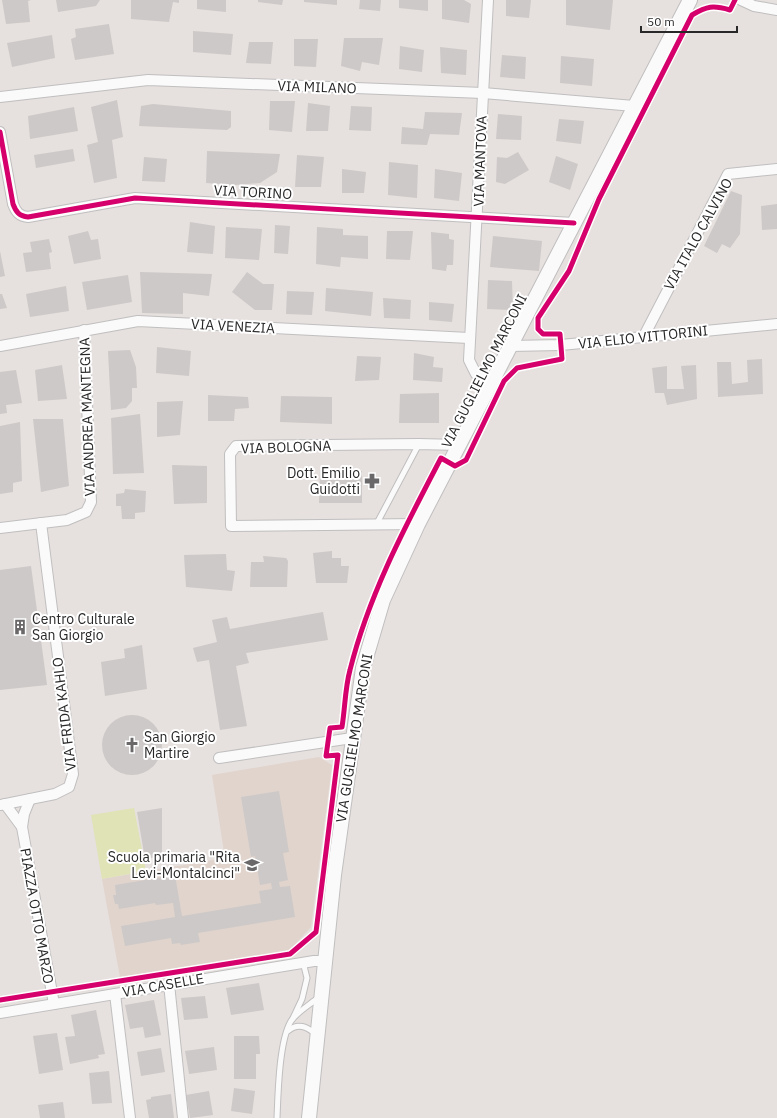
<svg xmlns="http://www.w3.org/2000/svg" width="777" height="1118" viewBox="0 0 777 1118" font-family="'IBM Plex Sans',sans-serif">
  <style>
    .education { fill: #e1d4cc }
    .pitch { fill: #e0e3b5 }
    .building { fill: #cdc9c8 }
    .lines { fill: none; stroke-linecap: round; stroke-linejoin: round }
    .lane-casing { stroke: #c0bfbf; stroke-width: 7 }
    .street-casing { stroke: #c0bfbf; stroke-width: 12 }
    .secondary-casing { stroke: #c0bfbf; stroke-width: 16 }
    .lane { stroke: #fbfafa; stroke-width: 5 }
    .street { stroke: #fbfafa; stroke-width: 10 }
    .secondary { stroke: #fbfafa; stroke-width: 14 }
    .cycleway-casing { stroke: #fff; stroke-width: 8 }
    .cycleway { stroke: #d6006c; stroke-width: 5 }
    .labels { text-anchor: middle; stroke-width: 4; stroke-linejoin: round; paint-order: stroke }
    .street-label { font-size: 14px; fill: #282828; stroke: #fff }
    .poi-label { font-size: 14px; fill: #282828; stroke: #fff; text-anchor: end }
  </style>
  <rect width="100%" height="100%" fill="#e6e0de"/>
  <path class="education" d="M319,757L332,765L311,927L288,952L120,977L102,879L225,858L212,775Z"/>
  <path class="pitch" d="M134,808L146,871L102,879L91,815Z"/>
  <g class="building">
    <path d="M2,0H31L28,1L30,22L6,24Z"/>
    <path d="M56,0H100L96,6L58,12Z"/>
    <path d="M131,0H179V3L173,2L169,22L131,19Z"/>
    <path d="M197,0H226V12L197,9Z"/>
    <path d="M258,0H283L282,5L258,2Z"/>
    <path d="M304,0H337V5L304,2Z"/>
    <path d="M360,0H381L380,11L359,9Z"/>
    <path d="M399,0H428V11L399,8Z"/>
    <path d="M442,0H464L471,4L469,23L442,19Z"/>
    <path d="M506,0H531L529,18L506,16Z"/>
    <path d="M566,0H613L610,30L566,25Z"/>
    <path d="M109,24L114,54L75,60L71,39L76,37L75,29Z"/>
    <path d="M193,31L233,34L231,55L193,52Z"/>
    <path d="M52,35L55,58L12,67L7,43Z"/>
    <path d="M344,38H383L379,65L362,62L360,71L341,66Z"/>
    <path d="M294,39H318L316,67L294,66Z"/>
    <path d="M249,42H273L271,64L246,63Z"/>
    <path d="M400,46L424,50L422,72L399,69Z"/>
    <path d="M440,47L467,50L466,75L441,73Z"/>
    <path d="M502,55L526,57L525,79L500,77Z"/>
    <path d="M561,56L594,59L592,86L560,83Z"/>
    <path d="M117,100L123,137L112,140L117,178L94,183L87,145L98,142L91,107Z"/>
    <path d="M270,101H295L292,132L269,130Z"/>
    <path d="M308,103L330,106L328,131H306Z"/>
    <path d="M153,104L231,111V127L227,130L139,126L141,106Z"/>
    <path d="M351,106L372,107L371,131L349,130Z"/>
    <path d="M74,107L78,131L30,139L28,116Z"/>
    <path d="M425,112L462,113L459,135L430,134L427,145L401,144L402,127L423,129Z"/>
    <path d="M498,114L522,116L521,140L496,139Z"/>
    <path d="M559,119L584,121L581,144L556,141Z"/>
    <path d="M73,149L75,161L36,168L34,155Z"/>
    <path d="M207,151L280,154L277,172L260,183L235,185L206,183Z"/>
    <path d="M518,152L529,170L505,184L496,182L497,157L507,158Z"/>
    <path d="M297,155L324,157L321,187H295Z"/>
    <path d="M556,156L578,164L570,190L549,182Z"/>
    <path d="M144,157L167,159L165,182L142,181Z"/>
    <path d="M389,162L418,165L417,198L388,195Z"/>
    <path d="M342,169L366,172L364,193H342Z"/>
    <path d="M435,169L462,173L459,201L434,198Z"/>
    <path d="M731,191L742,195L740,234L730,248L722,244L717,253L704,246Z"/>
    <path d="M777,204V229L762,230L761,206Z"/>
    <path d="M190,222L215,226L213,254L187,252Z"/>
    <path d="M275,225L290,226L288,254L274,253Z"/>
    <path d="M226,227L262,229L259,260L225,258Z"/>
    <path d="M317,227L343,229V235L368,236V259L341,257L340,267L316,264Z"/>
    <path d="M88,231L91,240L98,239L101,259L74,264L68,236Z"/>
    <path d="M387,231H413L410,260L386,259Z"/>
    <path d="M431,232L449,234V239L454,240L453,265H447L446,271L432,269Z"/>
    <path d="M493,236L542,241L539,271L490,267Z"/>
    <path d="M49,239L52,252L49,253L51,269L26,272L23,253L32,252L30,242Z"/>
    <path d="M0,251L5,276L0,277Z"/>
    <path d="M140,272L212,274L209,296L183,293V314L142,313Z"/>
    <path d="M247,272L263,284H274L272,310H255L232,292Z"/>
    <path d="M128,275L132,302L87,310L82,282Z"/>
    <path d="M488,280L512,281L513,310L487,309Z"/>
    <path d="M66,286L69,311L30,317L26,294Z"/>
    <path d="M326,288L373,292L371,316L325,311Z"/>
    <path d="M287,291L314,292L312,315L286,314Z"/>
    <path d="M0,294H2L7,308L0,309Z"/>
    <path d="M383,298L411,300L410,319L384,318Z"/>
    <path d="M429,302L454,304L452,322L429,320Z"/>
    <path d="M157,347L191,351L189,376L156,373Z"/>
    <path d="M130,350L136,367L137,388H132V401L126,408L111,410L108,351Z"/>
    <path d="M414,353L434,357L433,367L443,368L442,382L413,380Z"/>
    <path d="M357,356L381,357L379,380L355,381Z"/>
    <path d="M762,359L763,394L718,397L717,362H731L732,384L748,382L747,360Z"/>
    <path d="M62,365L67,399L38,401L35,370Z"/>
    <path d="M696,365L697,399L667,405L664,393H655L652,368L667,366V389H684L681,366Z"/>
    <path d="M16,370L22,403L6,405L7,413L0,414V372Z"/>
    <path d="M439,393V423H399L400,394Z"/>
    <path d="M208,395L248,397L249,408L235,409L234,421H208Z"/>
    <path d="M281,396L332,397V424L280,422Z"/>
    <path d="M183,401L180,435L157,437V402Z"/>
    <path d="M140,414L144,473L113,474L111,418Z"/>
    <path d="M33,419H63L69,486L41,492Z"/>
    <path d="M20,422L22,481L13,483V492L0,494V426Z"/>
    <path d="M172,465L207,466V503L174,504Z"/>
    <path d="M320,470L362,471V503H319Z"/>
    <path d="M125,489L146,491L145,512L135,513V519H122L121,506H116V494L124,493Z"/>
    <path d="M332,551V558H341V566H349L347,583H316L313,553Z"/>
    <path d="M226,554L227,570L235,571L232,591L186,587L184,555Z"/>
    <path d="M263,556L286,558L288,561L287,587H250L251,562H264Z"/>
    <path d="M31,566L47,685L0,690V570Z"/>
    <path d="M323,612L328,640L246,653L249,663L236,666L247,726L220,730L209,660L197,662L193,648L217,642L212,620L227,617L230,629Z"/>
    <path d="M142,645L147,689L105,696L101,662L125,658L124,649Z"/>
    <circle cx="132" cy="745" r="30"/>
    <path d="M279,791L289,852L283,853L288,880L279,882L280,887L290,886L295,917L198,933L200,942L181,945L180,943L172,944L171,938L125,946L121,926L175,917L173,903L156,905L155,903L119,909L118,904H115L113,895H116L115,885L175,875L182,916L261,903L259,891L272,889L271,883L260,885L255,856L251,857L241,797Z"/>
    <path d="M162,808V856L145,859L137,812Z"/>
    <path d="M259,983L264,1010L231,1015L226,988Z"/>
    <path d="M205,996L208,1018L184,1020L181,998Z"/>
    <path d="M154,1000L161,1035L145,1038L143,1027L130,1029L125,1005Z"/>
    <path d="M96,1010L105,1054L98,1055L99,1058L70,1064L65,1037L75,1036L71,1015Z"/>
    <path d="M57,1033L63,1070L39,1074L33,1036Z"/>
    <path d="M234,1036H259L260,1054H256V1079H234Z"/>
    <path d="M214,1047L217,1070L189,1074L185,1051Z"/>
    <path d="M161,1048L165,1072L141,1076L137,1052Z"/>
    <path d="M109,1071L112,1103L92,1104L89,1073Z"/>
    <path d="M234,1088L255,1091L252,1114L231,1111Z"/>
    <path d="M209,1091L213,1115L190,1118L186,1095Z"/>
    <path d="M171,1094L174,1118H149L146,1100L151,1099V1097Z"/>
    <path d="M63,1102L65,1118H40L38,1105Z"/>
  </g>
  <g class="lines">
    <g class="lane-casing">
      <g id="lane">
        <path d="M376,525L419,444"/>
        <path d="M293,1018L302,999L307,978L303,962"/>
        <path d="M288,1031C298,1022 307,1027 316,1034"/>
        <path d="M277,1118C278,1094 279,1041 291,1021C297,1012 311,1004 319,997"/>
      </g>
    </g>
    <g class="street-casing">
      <g id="street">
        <path d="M488,0L469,360L476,374L491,384"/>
        <path d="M741,0L754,6L777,10"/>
        <path d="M0,97L148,80L483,93L634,106"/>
        <path d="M0,132L13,204C16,212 19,216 28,217L135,198L574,223"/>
        <path d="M644,336L728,174L777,169"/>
        <path d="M0,346L138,321L469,338"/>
        <path d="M510,346L561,345L777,324"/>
        <path d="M418,524L231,526L230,454L236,446L419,444L459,445"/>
        <path d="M0,528L67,520L86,512L91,502L84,330"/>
        <path d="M219,758L352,738"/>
        <path d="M30,799L24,814L22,827L54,1004"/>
        <path d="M5,804L22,827"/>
        <path d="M0,805L55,794L69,787L73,774L41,523"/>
        <path d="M169,984L183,1118"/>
        <path d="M115,994L130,1118"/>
        <path d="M0,1013L314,961H326"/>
      </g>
    </g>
    <g class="secondary-casing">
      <path id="secondary" d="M309,1118L334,875L363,668L383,600L418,524L690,0"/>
    </g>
    <use href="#lane" class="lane"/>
    <use href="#street" class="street"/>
    <use href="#secondary" class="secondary"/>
    <g class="cycleway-casing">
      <g id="cycleway">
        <path d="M0,132L13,204C16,212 19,216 28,217L135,198L574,223"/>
        <path d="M0,1000L290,954L316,932L338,755L326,756L330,728L342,727C345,709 345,688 350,670C369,594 405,527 441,458L455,466L466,460L504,381L517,368L562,359L560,334H543L538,329V318L569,271L599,199L692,15C707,6 713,5 730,10L735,0"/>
      </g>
    </g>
    <use href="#cycleway" class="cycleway"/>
  </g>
  <defs>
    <g id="pharmacy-bare" transform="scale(1.2)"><path d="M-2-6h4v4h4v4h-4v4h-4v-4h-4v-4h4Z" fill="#6a6868" stroke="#fff" stroke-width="2.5" paint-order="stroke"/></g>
    <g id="building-bare" transform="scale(1.2)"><path d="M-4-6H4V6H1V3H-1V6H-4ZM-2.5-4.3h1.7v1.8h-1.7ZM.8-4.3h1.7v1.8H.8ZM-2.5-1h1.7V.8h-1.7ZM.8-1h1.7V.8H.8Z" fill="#6a6868" stroke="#fff" stroke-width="2.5" paint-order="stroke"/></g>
    <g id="church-bare" transform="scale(1.2)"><path d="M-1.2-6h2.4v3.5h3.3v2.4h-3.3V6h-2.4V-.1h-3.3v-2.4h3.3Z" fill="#6a6868" stroke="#fff" stroke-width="2.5" paint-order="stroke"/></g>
    <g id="school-bare" transform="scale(1.2)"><path d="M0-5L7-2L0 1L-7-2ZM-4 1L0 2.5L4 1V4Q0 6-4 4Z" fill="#6a6868" stroke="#fff" stroke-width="2.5" paint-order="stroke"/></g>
  </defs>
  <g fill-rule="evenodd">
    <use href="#pharmacy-bare" x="372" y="481"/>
    <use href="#building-bare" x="20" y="627"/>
    <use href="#church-bare" x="132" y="745"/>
    <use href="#school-bare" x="252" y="865"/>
  </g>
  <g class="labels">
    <g class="street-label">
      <text transform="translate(317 87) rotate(2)" y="5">VIA MILANO</text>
      <text transform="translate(480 161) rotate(-88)" y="5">VIA MANTOVA</text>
      <text transform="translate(253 192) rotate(3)" y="5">VIA TORINO</text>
      <text transform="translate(698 234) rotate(-61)" y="5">VIA ITALO CALVINO</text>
      <text transform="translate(233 326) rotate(3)" y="5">VIA VENEZIA</text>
      <text transform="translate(643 337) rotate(-6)" y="5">VIA ELIO VITTORINI</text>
      <text transform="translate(484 371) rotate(-63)" y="5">VIA GUGLIELMO MARCONI</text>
      <text transform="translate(87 417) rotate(-92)" y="5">VIA ANDREA MANTEGNA</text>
      <text transform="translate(286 447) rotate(-2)" y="5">VIA BOLOGNA</text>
      <text transform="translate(64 714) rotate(-97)" y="5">VIA FRIDA KAHLO</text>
      <text transform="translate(354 738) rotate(-81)" y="5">VIA GUGLIELMO MARCONI</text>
      <text transform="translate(37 916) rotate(80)" y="5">PIAZZA OTTO MARZO</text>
      <text transform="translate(163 985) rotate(-10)" y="5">VIA CASELLE</text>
    </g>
    <g class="poi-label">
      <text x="360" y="478">Dott. Emilio<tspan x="360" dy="16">Guidotti</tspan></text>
      <text x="32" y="624" text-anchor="start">Centro Culturale<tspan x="32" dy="16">San Giorgio</tspan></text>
      <text x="144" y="742" text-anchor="start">San Giorgio<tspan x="144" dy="16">Martire</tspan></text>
      <text x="240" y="862">Scuola primaria "Rita<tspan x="240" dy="16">Levi-Montalcinci"</tspan></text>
    </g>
  </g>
  <path d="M641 26v6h96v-6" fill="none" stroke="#282828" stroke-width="2"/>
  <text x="647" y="26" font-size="12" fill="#282828" stroke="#ffffff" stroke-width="3" paint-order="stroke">50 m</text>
</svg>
